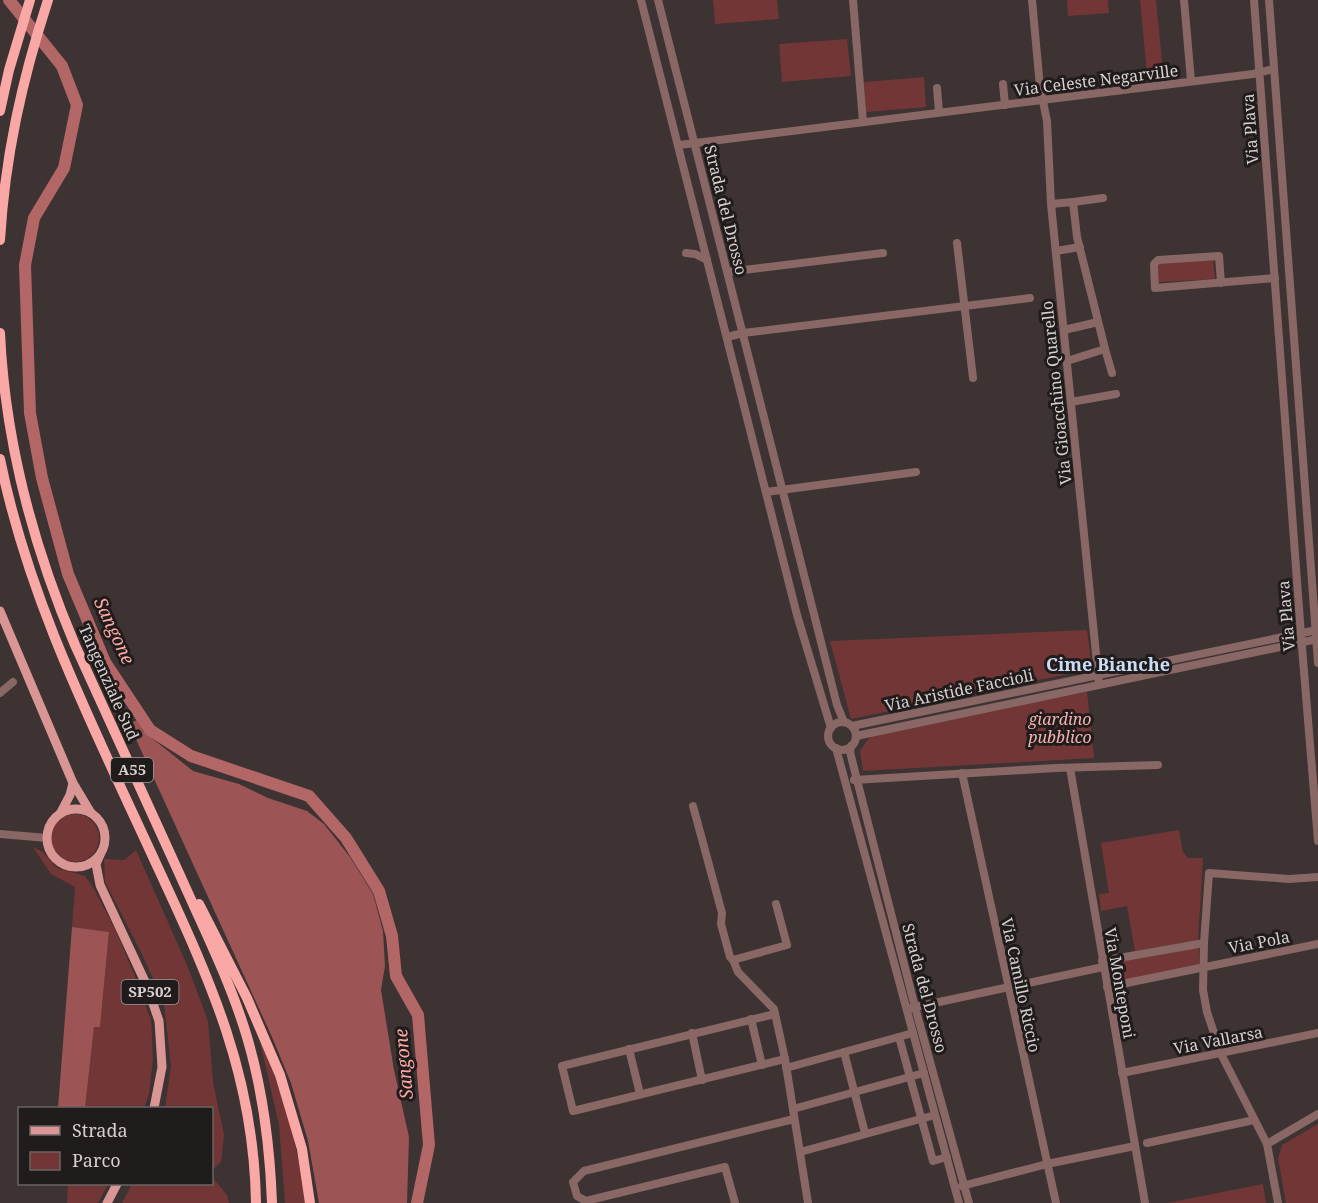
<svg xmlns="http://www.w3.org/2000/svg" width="1318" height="1203" viewBox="0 0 1318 1203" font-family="'Noto Serif',serif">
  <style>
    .green { fill: #733637 }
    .forest { fill: #9d5454 }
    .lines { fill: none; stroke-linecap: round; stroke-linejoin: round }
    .river { stroke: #b26665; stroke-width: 12 }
    .minor { stroke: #886765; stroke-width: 8 }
    .major { stroke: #da9694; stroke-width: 9 }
    .highway { stroke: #faa8a6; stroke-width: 10 }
    .labels { text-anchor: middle; stroke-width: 6; stroke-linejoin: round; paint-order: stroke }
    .shield { fill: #201c1b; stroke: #9f9a9a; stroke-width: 1.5 }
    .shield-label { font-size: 15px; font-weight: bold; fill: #d6d0d0 }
    .street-label { font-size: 16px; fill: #d6d0d0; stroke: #201c1b }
    .park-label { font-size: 16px; font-style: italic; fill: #f4b3b0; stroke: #201c1b }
    .water-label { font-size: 18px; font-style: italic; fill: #fea8a6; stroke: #201c1b }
    .neighbourhood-label { font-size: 18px; font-weight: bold; fill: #cbdcf6; stroke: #201c1b }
  </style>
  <rect width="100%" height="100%" fill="#3c3332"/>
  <g class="green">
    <path d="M713,0H777L779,19L715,24Z"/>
    <path d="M1067,0H1108L1109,13L1068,16Z"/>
    <path d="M1140,0H1156L1163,72L1147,74Z"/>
    <path d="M847,39L851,76L782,82L779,44Z"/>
    <path d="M924,77L926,107L866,112L864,82Z"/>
    <path d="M1213,259L1215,279L1159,282L1158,263Z"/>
    <path d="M1087,630L1092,669L851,719L830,641Z"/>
    <path d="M1087,692L1094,758L863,771L860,751L869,738L873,736L957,717Z"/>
    <circle cx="75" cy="838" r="24"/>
    <path d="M1179,830L1183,852L1188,858H1203L1198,940L1135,951L1127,906L1101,911L1099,894L1109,893L1101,843Z"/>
    <path d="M33,847L43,852L57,868L85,876L94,889L115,929L134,974L151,1020L153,1059L149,1094L144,1108H85L94,1027H100L109,932L72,927L75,887L51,874Z"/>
    <path d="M136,850L187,965L208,1021L213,1082L224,1135L221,1162L212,1170V1108H165L171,1066L164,1003L141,952L105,882L104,859L124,860Z"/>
    <path d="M1199,946V966L1111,985L1107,963Z"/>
    <path d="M259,1037C283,1091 297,1145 307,1203H285L279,1125Z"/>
    <path d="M1318,1124V1203H1286L1278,1159L1282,1145Z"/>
    <path d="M212,1177L227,1195L229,1203H122L132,1184H212Z"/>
    <path d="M68,1184H108L98,1203H67Z"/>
    <path d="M1263,1184L1266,1203H1167Z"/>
  </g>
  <g class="forest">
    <path d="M137,720L143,731L193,771L239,784L268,798L307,811L324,824L350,857L373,894L383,931L385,966L381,990L394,1070L409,1137L407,1203H319L308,1141L291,1083L272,1037L129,724Z"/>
    <path d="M72,927L109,932L100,1027H94L85,1108H58Z"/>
  </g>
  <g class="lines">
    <path class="river" d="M9,0L62,66L77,105L64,168L34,218L25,265L30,413L42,478L68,574L105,662L150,730L191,756L309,796L346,838L379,891L392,936L396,976L418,1015L429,1145L417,1203"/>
    <g class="minor">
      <path d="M641,0L797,615L831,728"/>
      <path d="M658,0L837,705L844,722"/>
      <path d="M853,0L863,122"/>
      <path d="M1032,0L1040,87L1047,121L1051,204L1099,684"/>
      <path d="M1184,0L1191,81"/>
      <path d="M1254,0L1301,635L1318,841"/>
      <path d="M1269,0L1318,663"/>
      <path d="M1003,84L1005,105"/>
      <path d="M937,88L939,112"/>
      <path d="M679,145L1253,74L1274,69"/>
      <path d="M1073,202L1103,198"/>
      <path d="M1051,204L1073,202L1077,237L1105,349L1067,361"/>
      <path d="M957,243L973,378"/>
      <path d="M1056,251L1080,247"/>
      <path d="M686,253L695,254L707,260"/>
      <path d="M728,272L883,253"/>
      <path d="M1221,283L1219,256L1158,260L1154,264L1155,288L1275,278"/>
      <path d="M1064,330L1098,322"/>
      <path d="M727,337L743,333L1030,298"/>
      <path d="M1105,349L1112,373"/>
      <path d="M1071,402L1116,394"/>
      <path d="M766,492L916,472"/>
      <path d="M0,693L13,682"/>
      <circle cx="842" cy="736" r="14"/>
      <path d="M852,726L1317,630"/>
      <path d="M856,736L1318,639"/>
      <path d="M851,746L850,752L857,780L915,1007L969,1203"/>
      <path d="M836,748L959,1203"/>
      <path d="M1070,768L1145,1203"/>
      <path d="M962,773L1056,1203"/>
      <path d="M854,780L1056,768L1158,765"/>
      <path d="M693,806L722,913L721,924L730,957L733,960"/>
      <path d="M0,834L47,838"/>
      <path d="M776,904L787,945L733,960L738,972L774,1009L785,1059L808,1203"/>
      <path d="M1102,961L1204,943"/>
      <path d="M1107,987L1318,944"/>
      <path d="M911,1008L1103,967"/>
      <path d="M775,1014L562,1066L573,1111L785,1059"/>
      <path d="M751,1019L762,1065"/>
      <path d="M692,1033L702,1080"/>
      <path d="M899,1037L933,1161L947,1157"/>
      <path d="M629,1049L640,1094"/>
      <path d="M844,1052L865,1133"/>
      <path d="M786,1068L913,1033"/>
      <path d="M1122,1073L1318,1033"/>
      <path d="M793,1109L924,1073"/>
      <path d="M1147,1143L1254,1120"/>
      <path d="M1267,1144L1318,1114"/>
      <path d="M800,1152L935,1115"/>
      <path d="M962,1186L1047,1164L1135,1146"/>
      <path d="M735,1203L725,1167L586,1201L577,1196L573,1182L584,1171L794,1119"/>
      <path d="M1278,1203L1267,1144L1221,1054L1207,1012L1203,990L1204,943L1209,873L1289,879L1318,877"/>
    </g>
    <g class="major">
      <path d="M0,611L73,783L91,813"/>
      <circle cx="76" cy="838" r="29"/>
      <path d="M60,814L70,795L73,783"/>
      <path d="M100,855L96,864L100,885L147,986L159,1021L162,1067L154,1108"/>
      <path d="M107,1203L117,1184"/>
    </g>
    <g class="highway">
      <path d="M0,111L9,70L30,0"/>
      <path d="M0,240C5,156 22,80 48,0"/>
      <path d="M0,333C5,441 33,546 75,645C110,721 144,797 179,873C203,927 230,980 247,1037C263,1091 270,1147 272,1203"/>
      <path d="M0,459C29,604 98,736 159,870C211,982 254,1076 256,1203"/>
      <path d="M199,904L247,998L280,1075L302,1149L310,1203"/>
    </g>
  </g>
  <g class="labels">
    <g class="shield">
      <rect x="111" y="758" width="42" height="24" rx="4.5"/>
      <rect x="121.5" y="980" width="57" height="24" rx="4.5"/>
    </g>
    <g class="shield-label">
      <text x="132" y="775">A55</text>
      <text x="150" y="997">SP502</text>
    </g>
    <g class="street-label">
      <text transform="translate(1096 80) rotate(-7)" y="6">Via Celeste Negarville</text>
      <text transform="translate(1250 129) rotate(-94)" y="6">Via Plava</text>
      <text transform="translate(726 210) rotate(76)" y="6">Strada del Drosso</text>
      <text transform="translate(1056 393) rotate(-96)" y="6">Via Gioacchino Quarello</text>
      <text transform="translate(1286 616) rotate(-95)" y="6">Via Plava</text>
      <text transform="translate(109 682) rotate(66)" y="6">Tangenziale Sud</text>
      <text transform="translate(959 690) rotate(-12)" y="6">Via Aristide Faccioli</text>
      <text transform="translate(1259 942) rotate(-11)" y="6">Via Pola</text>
      <text transform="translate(1120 983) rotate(80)" y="6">Via Monteponi</text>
      <text transform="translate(1021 985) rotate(78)" y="6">Via Camillo Riccio</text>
      <text transform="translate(925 988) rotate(75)" y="6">Strada del Drosso</text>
      <text transform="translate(1218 1040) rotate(-11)" y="6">Via Vallarsa</text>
    </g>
    <g class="park-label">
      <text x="1060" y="725">giardino<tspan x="1060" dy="18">pubblico</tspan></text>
    </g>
    <g class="water-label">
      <text transform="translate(114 631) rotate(65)" y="6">Sangone</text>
      <text transform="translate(404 1064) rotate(-95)" y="6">Sangone</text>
    </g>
    <g class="neighbourhood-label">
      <text x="1108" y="671">Cime Bianche</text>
    </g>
  </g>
  <rect x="18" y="1107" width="195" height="78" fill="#201c1b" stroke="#696463" stroke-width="1.5"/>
  <rect x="30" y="1126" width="30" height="9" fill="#da9694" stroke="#696463" stroke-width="1.5"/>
  <text x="72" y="1137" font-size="18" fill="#d6d0d0">Strada</text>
  <rect x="30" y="1152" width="30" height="18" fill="#733637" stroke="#696463" stroke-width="1.5"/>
  <text x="72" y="1167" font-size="18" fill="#d6d0d0">Parco</text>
</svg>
